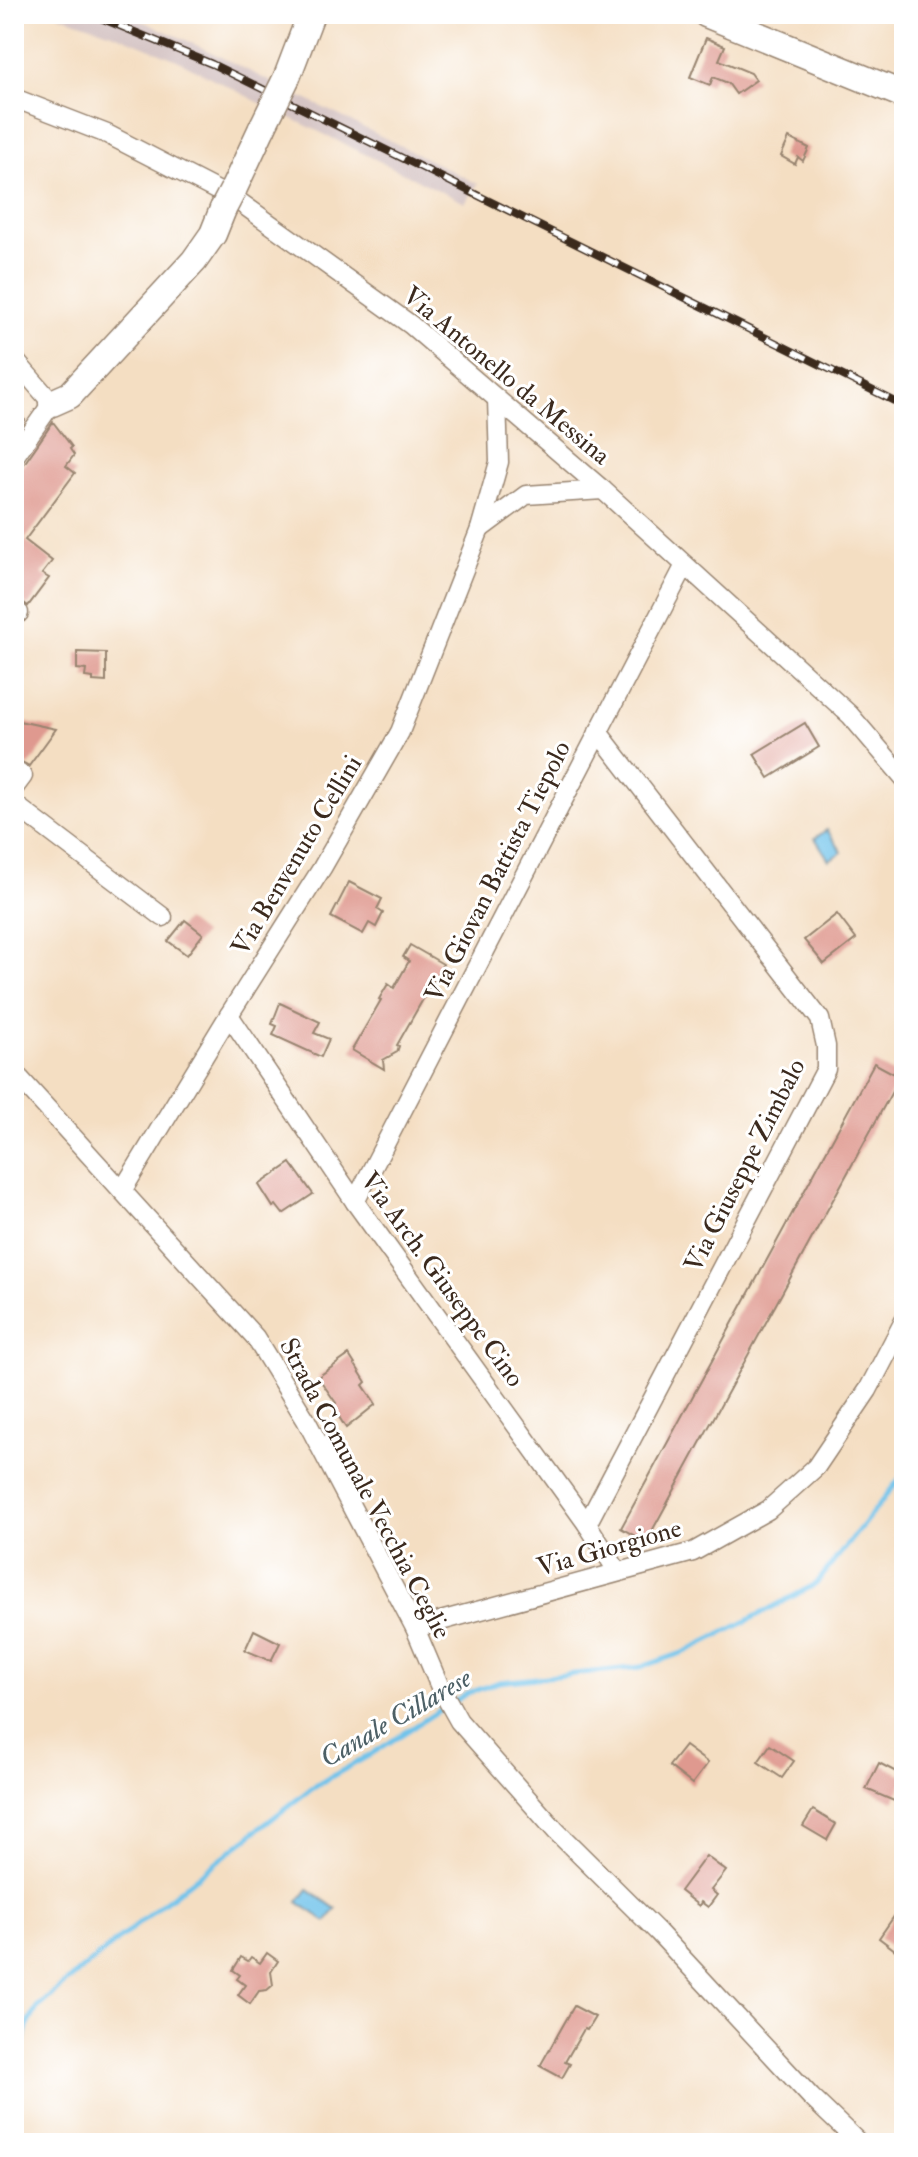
<svg xmlns="http://www.w3.org/2000/svg" width="918" height="2157" viewBox="0 0 918 2157" font-family="'IM FELL Double Pica',serif">
  <style>
    .industrial { fill: #d1bfbf }
    .water { fill: #6fc3eb; stroke: #557684; stroke-width: 2 }
    .lines { fill: none; stroke-linecap: round; stroke-linejoin: round }
    .stream { stroke: #6fc3eb; stroke-width: 5 }
    .building { fill: #df998f }
    .street-casing { stroke: #988470; stroke-width: 21 }
    .secondary-casing { stroke: #988470; stroke-width: 29 }
    .street { stroke: #fff; stroke-width: 18 }
    .secondary { stroke: #fff; stroke-width: 26 }
    .rail-casing { stroke: #3b2a1e; stroke-width: 8 }
    .rail { stroke: #fff; stroke-width: 5; stroke-dasharray: 15; stroke-linecap: butt }
    .secondary-bridge-casing { stroke: #988470; stroke-width: 29; stroke-linecap: butt }
    .secondary-bridge { stroke: #fff; stroke-width: 26 }
    .labels { text-anchor: middle; stroke-width: 6; stroke-linejoin: round; paint-order: stroke }
    .street-label { font-size: 26px; fill: #3b2a1e; stroke: #fff }
    .water-label { font-size: 28px; font-style: italic; fill: #4d6066; stroke: #fff }
  </style>
  <rect width="100%" height="100%" fill="#fff"/>
  <filter id="ink" filterUnits="userSpaceOnUse"><feTurbulence type="fractalNoise" baseFrequency=".0125" numOctaves="2"/><feDisplacementMap in="SourceGraphic" scale="16" xChannelSelector="R" yChannelSelector="G"/><feConvolveMatrix kernelMatrix="1 2 1 2 8 2 1 2 1" color-interpolation-filters="sRGB"/></filter>
  <filter id="wash" filterUnits="userSpaceOnUse"><feTurbulence type="fractalNoise" baseFrequency=".006" numOctaves="4" result="noise"/><feDisplacementMap in="SourceGraphic" scale="32" xChannelSelector="R" yChannelSelector="G"/><feGaussianBlur stdDeviation="1.8" result="paint"/><feColorMatrix in="noise" values="0 0 0 0 0 0 0 0 0 0 0 0 0 0 0 0 0 1.4 0 .05"/><feComposite in="paint" operator="in"/></filter>
  <g filter="url(#wash)">
    <rect width="100%" height="100%" fill="#f4dec2"/>
    <path class="industrial" d="M56,14H126L184,39L478,184L465,203L258,102L177,60L112,33Z"/>
    <g class="water">
      <path d="M827,830L842,852L829,860L815,838Z"/>
      <path d="M308,1889L336,1909L326,1922L298,1902Z"/>
    </g>
    <g class="lines">
      <g class="stream">
        <path d="M455,1701L466,1694L499,1682L641,1667L685,1652L739,1625L816,1584L904,1473"/>
        <path d="M14,2084L27,2027L37,2008L63,1985L161,1905L313,1787L370,1755L446,1706"/>
      </g>
    </g>
    <g id="blocks">
      <g class="building">
        <path d="M706,38L725,46L719,60L751,73L756,80L736,94L728,83L713,77L710,85L690,77Z"/>
        <path d="M789,138L809,148L803,161L798,157L795,164L781,156Z"/>
        <path d="M14,412L25,420L14,436Z"/>
        <path d="M53,422L72,447L70,449L74,455L66,466L75,473L25,540L52,561L42,574L49,578L28,606L20,600L14,598V469L24,464Z"/>
        <path d="M77,652L106,653V682L93,681V678L85,677L86,670L77,669Z"/>
        <path d="M14,720L56,729L29,766L14,758Z"/>
        <path d="M805,723L819,747L769,778L754,754Z"/>
        <path d="M349,882L382,899L377,909L383,913L376,927L369,923L363,934L331,917Z"/>
        <path d="M837,914L856,939L824,964L804,940Z"/>
        <path d="M185,920L203,934L187,955L168,941Z"/>
        <path d="M410,945L443,964L397,1045L399,1046L397,1052L383,1060L384,1069L352,1050L381,1000L379,999L388,984L394,988L409,961L403,957Z"/>
        <path d="M280,1003L320,1022L314,1033L329,1039L321,1057L273,1035L277,1026L272,1024Z"/>
        <path d="M874,1063L900,1077L646,1542L621,1528Z"/>
        <path d="M291,1163L313,1194L283,1214L276,1205L273,1207L259,1185Z"/>
        <path d="M349,1355L366,1382L363,1385L376,1404L346,1428L332,1406L336,1403L318,1377Z"/>
        <path d="M254,1630L280,1643L271,1661L245,1650Z"/>
        <path d="M770,1745L794,1761L782,1778L758,1762Z"/>
        <path d="M685,1746L708,1763L692,1784L669,1766Z"/>
        <path d="M879,1763L904,1776V1781L894,1801L866,1789Z"/>
        <path d="M813,1810L836,1824L827,1840L803,1826Z"/>
        <path d="M706,1856L726,1871L711,1890L717,1895L708,1907L701,1902L699,1906L680,1891Z"/>
        <path d="M895,1915L904,1922V1937L895,1950L879,1938Z"/>
        <path d="M267,1953L278,1961L271,1972L273,1985L267,1990L259,1991L250,2004L238,1995L245,1985L237,1979L240,1975L233,1970L241,1957L248,1961L251,1957L260,1963Z"/>
        <path d="M574,2006L595,2017L587,2030L584,2029L565,2062L570,2064L562,2078L540,2066Z"/>
      </g>
    </g>
  </g>
  <g filter="url(#ink)">
    <use href="#blocks" fill-opacity="0" stroke="#988470" stroke-width="2"/>
    <g class="lines">
      <g class="street-casing">
        <g id="street">
          <path d="M14,98L107,134L241,203L411,325L603,490L850,715L904,778"/>
          <path d="M14,359L52,403L14,457"/>
          <path d="M480,529L526,495L603,490"/>
          <path d="M14,610L19,613"/>
          <path d="M14,770L23,776L14,788"/>
          <path d="M14,804L163,917"/>
          <path d="M229,1015L355,1202L587,1524L618,1572"/>
          <path d="M14,1072L255,1337L306,1420L415,1628L440,1687L459,1721L556,1831L658,1932L811,2097L859,2143"/>
          <path d="M122,1191L229,1015L322,868L400,732L480,529L499,462L497,399"/>
          <path d="M355,1202L685,565"/>
          <path d="M587,1524L826,1069V1046L820,1019L598,732"/>
          <path d="M415,1628L693,1552L768,1510L816,1467L868,1390L904,1321"/>
        </g>
      </g>
      <g class="secondary-casing">
        <g id="secondary">
          <path d="M706,14L904,95"/>
          <path d="M287,77L311,14"/>
          <path d="M233,190L262,128"/>
          <path d="M52,403L70,395L194,261L213,234L223,209"/>
        </g>
      </g>
      <use href="#street" class="street"/>
      <use href="#secondary" class="secondary"/>
      <g class="rail-casing">
        <path id="rail" d="M91,14L212,64L904,406"/>
      </g>
      <use href="#rail" class="rail"/>
      <g class="secondary-bridge-casing">
        <g id="secondary-bridge">
          <path d="M262,128L287,77"/>
          <path d="M223,209L233,190"/>
        </g>
      </g>
      <use href="#secondary-bridge" class="secondary-bridge"/>
    </g>
  </g>
  <g class="labels">
    <g class="street-label">
      <text transform="translate(507 375) rotate(40)" y="9">Via Antonello da Messina</text>
      <text transform="translate(296 855) rotate(-59)" y="9">Via Benvenuto Cellini</text>
      <text transform="translate(497 871) rotate(-63)" y="9">Via Giovan Battista Tiepolo</text>
      <text transform="translate(744 1165) rotate(-63)" y="9">Via Giuseppe Zimbalo</text>
      <text transform="translate(443 1279) rotate(54)" y="9">Via Arch. Giuseppe Cino</text>
      <text transform="translate(366 1488) rotate(62)" y="9">Strada Comunale Vecchia Ceglie</text>
      <text transform="translate(609 1547) rotate(-16)" y="9">Via Giorgione</text>
    </g>
    <g class="water-label">
      <text transform="translate(395 1717) rotate(-30)" y="10">Canale Cillarese</text>
    </g>
  </g>
  <rect width="918" height="2157" fill="none" stroke="#fff" stroke-width="48"/>
</svg>
